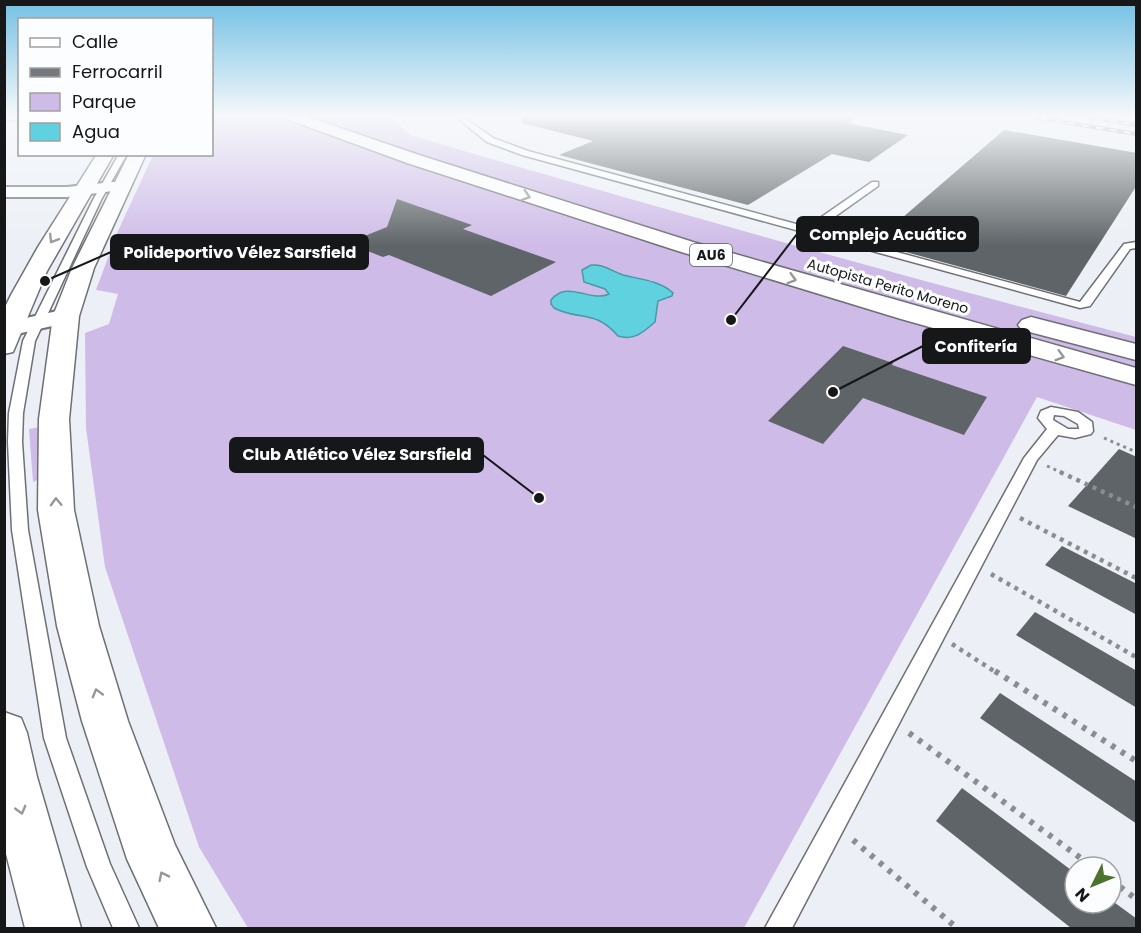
<svg xmlns="http://www.w3.org/2000/svg" width="1141" height="933" viewBox="0 0 1141 933" font-family="Poppins,sans-serif">
  <style>
    .green { fill: #cebbe7 }
    .water { fill: #5fd1df; stroke: #4999a4; stroke-width: 1.5 }
    .building { fill: #5e6467 }
    .lines { fill: none; stroke-linecap: round; stroke-linejoin: round }
    .service-casing { stroke: #6d7075; stroke-width: 3 }
    .minor-casing { stroke: #6d7075; stroke-width: 4 }
    .primary-casing { stroke: #6d7075; stroke-width: 3 }
    .motorway-casing { stroke: #6d7075; stroke-width: 3 }
    .path-far2 { stroke: #8a8d91; stroke-width: 3; stroke-dasharray: 3 4; stroke-linecap: butt }
    .path-far1 { stroke: #8a8d91; stroke-width: 4.5; stroke-dasharray: 4 5; stroke-linecap: butt }
    .path { stroke: #8a8d91; stroke-width: 6; stroke-dasharray: 4.5 7; stroke-linecap: butt }
    .service { fill: #fff; fill-rule: evenodd }
    .minor { fill: #fff; fill-rule: evenodd }
    .primary { fill: #fff; fill-rule: evenodd }
    .motorway { fill: #fff; fill-rule: evenodd }
    .rail-casing { stroke: #75787c; stroke-width: 4 }
    .rail { stroke: #fcfdfe; stroke-width: 2; stroke-dasharray: 7; stroke-linecap: butt }
    .oneway { stroke: #969798 }
    .labels { text-anchor: middle; stroke-width: 6; stroke-linejoin: round; paint-order: stroke }
    .shield { fill: #fcfdfe; stroke: #5a5c5e; stroke-width: 1.5 }
    .shield-label { font-size: 14px; font-weight: bold; fill: #151719 }
    .far-street-label { font-size: 14px; fill: #151719; stroke: #fcfdfe }
    .leader { fill: none; stroke: #151719; stroke-width: 2 }
    .callout-dot { fill: #151719; stroke: #fcfdfe; stroke-width: 2 }
    .callout { fill: #151719; stroke: #151719; stroke-width: 2 }
    .callout-label { font-size: 16px; text-anchor: middle; font-weight: bold; fill: #fff }
  </style>
  <rect width="100%" height="100%" fill="#ecf0f6"/>
  <g class="green">
    <path d="M212,116H389L410,135C651,206 893,274 1136,337V430L1037,397L744,928H248L199,847L105,567L86,428L85,333L109,324L118,294L96,290L118,231L153,155L212,154Z"/>
    <path d="M40,427L37,480L33,482L29,429Z"/>
  </g>
  <path class="water" d="M591,265C604,264 611,271 623,275C639,279 661,281 673,293L672,296L658,301L655,322C643,332 635,341 618,336C595,309 579,321 554,308L551,304V300C567,279 591,303 609,294L605,289L584,282L582,270Z"/>
  <g class="building">
    <path d="M522,116H859L847,123L908,135L869,162L832,154L748,205L559,155L593,141L522,123Z"/>
    <path d="M1004,130L1137,153V185L1066,296L873,243Z"/>
    <path d="M397,199L472,225L463,229L556,262L491,296L389,255L383,257L347,243L387,227Z"/>
    <path d="M843,346L893,363L892,365L987,397L964,435L863,398L823,444L768,421Z"/>
    <path d="M1119,449L1137,457V539L1068,506Z"/>
    <path d="M1062,546L1137,584V615L1045,565Z"/>
    <path d="M1035,612L1137,671V708L1016,635Z"/>
    <path d="M1000,693L1137,782V824L980,718Z"/>
    <path d="M962,788L1075,873V903H1111V900L1137,919V928H1071L936,821Z"/>
  </g>
  <g class="lines">
    <g class="service-casing">
      <g id="service">
        <path d="M455,116H462L493,138L528,151L807,227L872,182H878V186L816,230L1080,302L1124,244L1136,242V248L1130,249L1090,306L1080,308L522,155L487,142Z"/>
        <path d="M119,154H127L101,200L35,341L23,413L22,442L28,530L66,738L110,864L139,928H113L87,867L44,738L12,530L8,442L9,413L23,341L93,200Z"/>
        <path d="M1051,407L1078,412L1092,422L1093,431L1091,434L1075,438L1058,435L1037,460L792,928H765L1024,458L1047,429L1038,418L1041,411ZM1054,415L1064,416L1078,424L1079,429H1068L1053,420Z"/>
      </g>
    </g>
    <g class="minor-casing">
      <g id="minor">
        <rect x="4" y="116" width="16" height="4"/>
        <path d="M122,181L128,183L130,186L128,189L67,197H4V187H67Z"/>
        <path d="M66,309L74,311L77,316L74,321L4,337V323Z"/>
      </g>
    </g>
    <g class="primary-casing">
      <g id="primary">
        <path d="M97,154H114L47,271L13,352L4,354V309L11,295L38,247Z"/>
        <path d="M129,154H146L94,268L79,316L69,419L74,510L99,626L128,721L175,845L216,928H159L127,859L82,721L57,626L38,510L39,419L53,316L72,268Z"/>
        <path d="M4,712L21,718L27,733L37,777L81,928H25L4,846Z"/>
      </g>
    </g>
    <g class="motorway-casing">
      <g id="motorway">
        <path d="M285,116H305L419,155L693,242L1136,368V385L901,319L678,251L407,163L287,119Z"/>
        <path d="M1031,317L1136,344V360L1022,330L1018,325L1022,320Z"/>
      </g>
    </g>
    <g class="path-far2">
      <path d="M1104,438L1136,452"/>
      <path d="M1047,466L1063,473"/>
    </g>
    <g class="path-far1">
      <path d="M1060,472L1136,507"/>
      <path d="M1020,518L1136,578"/>
      <path d="M991,574L1136,657"/>
      <path d="M952,644L997,673"/>
    </g>
    <g class="path">
      <path d="M995,671L1136,761"/>
      <path d="M909,733L1093,867"/>
      <path d="M853,840L957,928"/>
      <path d="M1111,880L1136,899"/>
    </g>
    <use href="#service" class="service"/>
    <use href="#minor" class="minor"/>
    <use href="#primary" class="primary"/>
    <use href="#motorway" class="motorway"/>
    <g class="rail-casing">
      <g id="rail">
        <path d="M1027,116L1136,134"/>
        <path d="M1082,116L1136,125"/>
      </g>
    </g>
    <use href="#rail" class="rail"/>
  </g>
  <defs><path id="oneway-chevron" d="M-2-3.5L2.5 0L-2 3.5" fill="none" stroke-width="1.6" stroke-linecap="round" stroke-linejoin="round" transform="scale(1.5)"/></defs>
  <g class="oneway">
    <use href="#oneway-chevron" transform="translate(526 196) rotate(18)"/>
    <use href="#oneway-chevron" transform="translate(53 239) rotate(122)"/>
    <use href="#oneway-chevron" transform="translate(792 279) rotate(16)"/>
    <use href="#oneway-chevron" transform="translate(1060 356) rotate(16)"/>
    <use href="#oneway-chevron" transform="translate(56 502) rotate(-92)"/>
    <use href="#oneway-chevron" transform="translate(97 693) rotate(-106)"/>
    <use href="#oneway-chevron" transform="translate(21 810) rotate(75)"/>
    <use href="#oneway-chevron" transform="translate(163 876) rotate(-116)"/>
  </g>
  <linearGradient id="sky" x2="0" y2="1"><stop stop-color="#71c0e4"/><stop offset="0.47" stop-color="#f6f8fb"/><stop offset="1" stop-color="#f6f8fb" stop-opacity="0"/></linearGradient>
  <rect width="1141" height="246" fill="url(#sky)"/>
  <g class="labels">
    <rect class="shield" x="690" y="244" width="42" height="22" rx="4.5"/>
    <g class="shield-label">
      <text x="711" y="260">AU6</text>
    </g>
    <g class="far-street-label">
      <text transform="translate(888 286) rotate(16)" y="5">Autopista Perito Moreno</text>
    </g>
  </g>
  <path class="leader" d="M731 320L797 234M45 281L111 252M833 392L923 346M539 498L483 455"/>
  <g class="callout-dot">
    <circle cx="731" cy="320" r="6"/>
    <circle cx="45" cy="281" r="6"/>
    <circle cx="833" cy="392" r="6"/>
    <circle cx="539" cy="498" r="6"/>
  </g>
  <g class="callout">
    <rect x="797" y="217" width="181" height="34" rx="6"/>
    <rect x="111" y="235" width="257" height="34" rx="6"/>
    <rect x="923" y="329" width="107" height="34" rx="6"/>
    <rect x="230" y="438" width="253" height="34" rx="6"/>
  </g>
  <g class="callout-label">
    <text x="888" y="240">Complejo Acuático</text>
    <text x="240" y="258">Polideportivo Vélez Sarsfield</text>
    <text x="976" y="352">Confitería</text>
    <text x="357" y="460">Club Atlético Vélez Sarsfield</text>
  </g>
  <rect width="1141" height="933" fill="none" stroke="#151719" stroke-width="12"/>
  <rect x="18" y="18" width="195" height="138" fill="#fcfdfe" stroke="#a0a1a2" stroke-width="1.5"/>
  <rect x="30" y="38" width="30" height="9" fill="#ffffff" stroke="#a0a1a2" stroke-width="1.5"/>
  <text x="72" y="48" font-size="18" fill="#151719">Calle</text>
  <rect x="30" y="68" width="30" height="9" fill="#75787c" stroke="#a0a1a2" stroke-width="1.5"/>
  <text x="72" y="78" font-size="18" fill="#151719">Ferrocarril</text>
  <rect x="30" y="93" width="30" height="18" fill="#cebbe7" stroke="#a0a1a2" stroke-width="1.5"/>
  <text x="72" y="108" font-size="18" fill="#151719">Parque</text>
  <rect x="30" y="123" width="30" height="18" fill="#5fd1df" stroke="#a0a1a2" stroke-width="1.5"/>
  <text x="72" y="138" font-size="18" fill="#151719">Agua</text>
  <g transform="translate(1093 885) rotate(227)"><circle r="28" fill="#fcfdfe" stroke="#a0a1a2" stroke-width="1.5"/>
  <path d="M0-4.5L10 22L0 15L-10 22Z" fill="#4d722b"/>
  <text y="-9" font-size="16" font-weight="bold" text-anchor="middle" fill="#151719">N</text>
  </g>
</svg>
